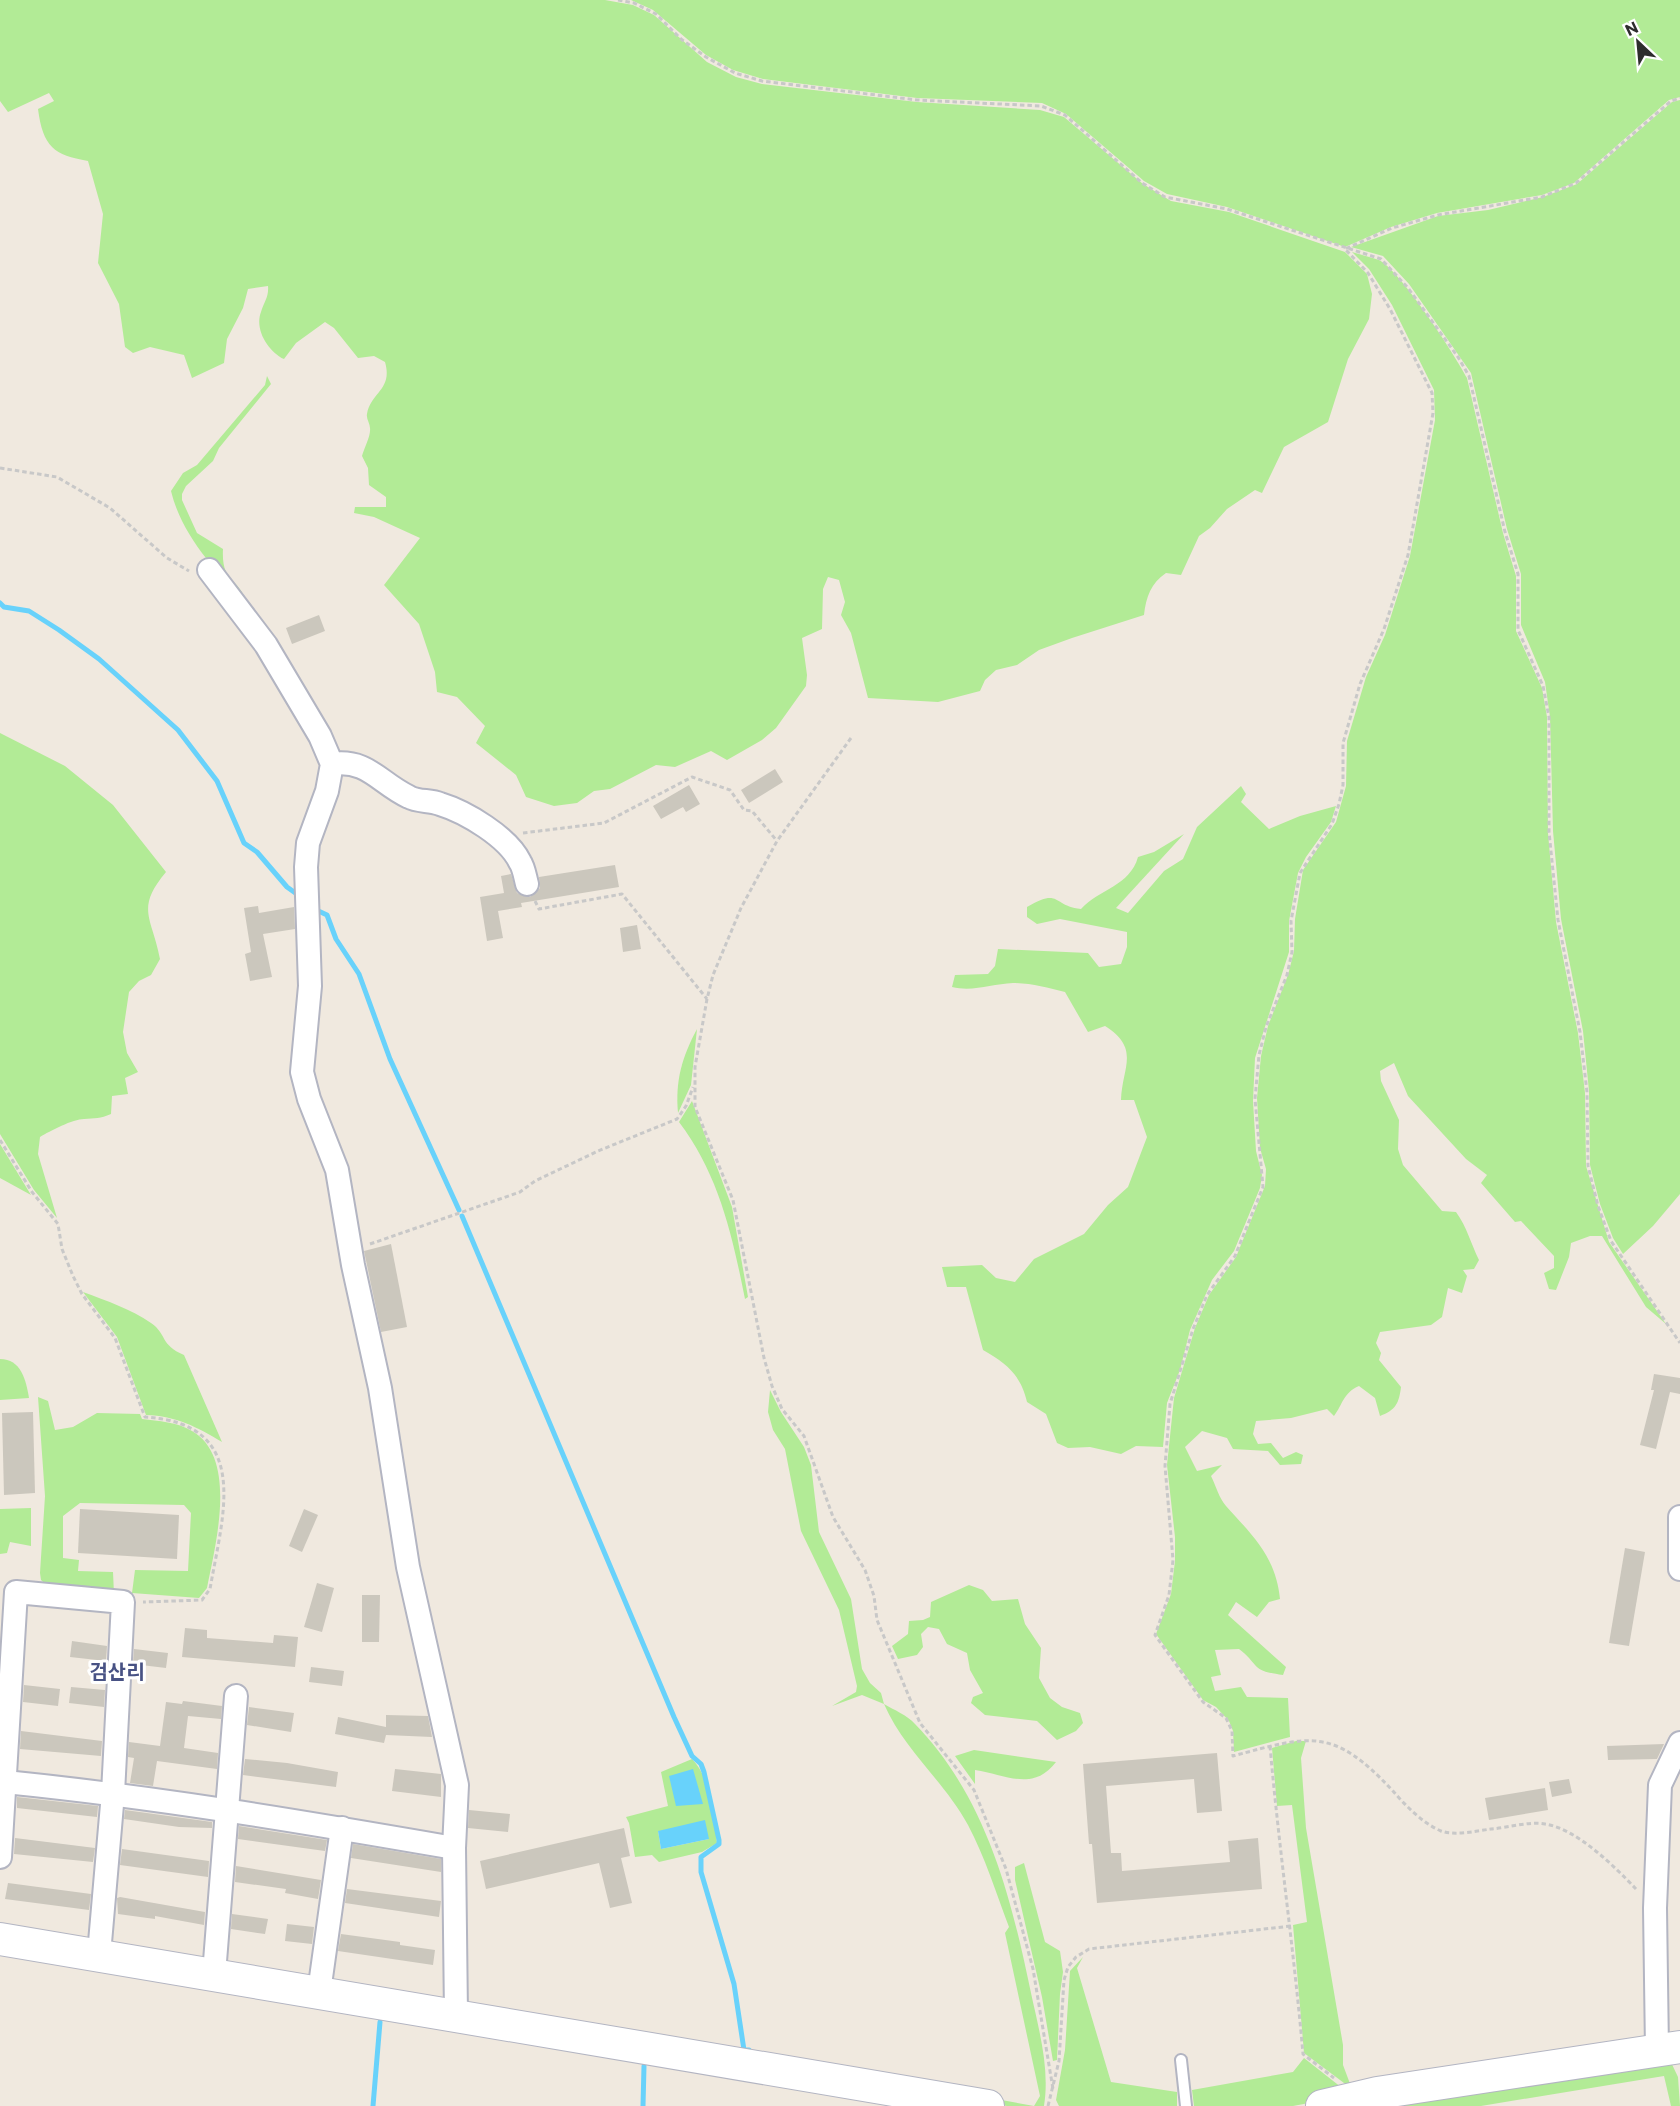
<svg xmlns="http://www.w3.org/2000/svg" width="1680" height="2106" viewBox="0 0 1680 2106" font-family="Commissioner,'Noto Sans KR',sans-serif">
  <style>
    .green { fill: #b2eb96; fill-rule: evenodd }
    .water { fill: #68d2fb }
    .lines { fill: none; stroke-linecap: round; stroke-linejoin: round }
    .stream { stroke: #68d2fb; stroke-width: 5 }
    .building { fill: #cbc7bd }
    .lane-casing { stroke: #b3b5c2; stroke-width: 14 }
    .street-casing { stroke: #b3b5c2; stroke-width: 26 }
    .secondary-casing { stroke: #b3b5c2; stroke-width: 34 }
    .path { stroke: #c8c8c8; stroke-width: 3; stroke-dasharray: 4.5 3; stroke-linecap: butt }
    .lane { stroke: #fff; stroke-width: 10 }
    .street { stroke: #fff; stroke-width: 22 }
    .secondary { stroke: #fff; stroke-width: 32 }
    .labels { text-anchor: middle; stroke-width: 6; stroke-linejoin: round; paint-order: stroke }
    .quarter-label { font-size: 20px; font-weight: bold; fill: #485284; stroke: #fff }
  </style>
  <rect width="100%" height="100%" fill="#f0e9df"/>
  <g class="green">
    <path d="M0,0H605L633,5L654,15L707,62L736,77L762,84L917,102L1040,110L1064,117L1143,184L1171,201L1229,212L1345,252L1367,274L1372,294L1369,319L1348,359L1328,422L1284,447L1262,493L1255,490L1227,509L1210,528L1199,536L1181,575L1166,573C1151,583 1146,597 1144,615L1072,638L1039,650L1017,665L996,670L985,680L980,691L938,702L868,698L851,633L841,615L845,602L839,580L828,577L823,589L822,629L802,638L807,675L806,686L776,728L762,740L727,760L711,751L675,767L656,765L610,789L594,791L577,803L554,806L526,797L516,775L476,743L485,726L457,697L437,692L435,672L419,624L384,585L420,538L374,517L354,513L355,507H386V497L369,485L368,468L362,456C364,448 371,436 370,428C370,423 366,419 367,414C371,392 393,390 385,362L374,356L358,358L334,328L325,322L296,343L284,359C269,352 254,330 261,312C264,302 269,297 268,286L248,289L243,308L227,339L224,363L192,378L184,355L150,347L133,353L125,347L119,304L98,263L103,214L88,161C54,155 43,147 38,109L54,101L49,93L8,112L0,101Z"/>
    <path d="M631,0H1680V97L1669,100L1574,183L1542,195L1437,213L1391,227L1345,247L1227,207L1167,194L1144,181L1066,114L1042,103L917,98L763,79L733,70L706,55L653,10Z"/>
    <path d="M1680,100V1194L1653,1226L1623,1254L1613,1238L1600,1204L1590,1165L1589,1091L1583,1031L1561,919L1553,831L1550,717L1545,682L1521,625V574L1507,529L1471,373L1409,284L1383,256L1351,247L1438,216L1488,210L1543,197L1577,184L1672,102Z"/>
    <path d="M1352,252C1361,255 1371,257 1379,260C1400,270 1455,355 1467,378L1503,533L1516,576V631L1542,688L1547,717L1548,833L1556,922L1578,1033L1585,1093L1586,1166L1609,1242L1666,1324L1646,1307L1602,1236H1590L1571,1243L1569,1257L1556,1290L1549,1289L1544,1273L1554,1268V1256L1521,1221L1515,1222L1481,1183L1487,1175L1466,1159L1408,1096L1394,1063L1380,1071L1381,1081L1399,1120L1398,1149L1403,1165L1442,1211L1456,1212C1467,1227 1471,1244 1479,1260L1474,1269L1463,1270L1467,1276L1462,1293L1448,1288L1442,1317L1431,1325L1380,1332L1376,1343L1381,1353L1379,1360L1401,1387C1399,1403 1396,1410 1380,1416L1375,1398L1359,1386C1343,1393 1343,1404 1334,1416L1327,1409L1291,1418L1256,1421L1253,1434L1258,1444L1271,1443L1283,1458L1296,1452L1303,1455L1301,1464L1280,1465L1268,1451L1233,1449L1227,1438L1202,1431L1185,1447L1197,1471L1222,1465L1211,1476C1216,1486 1219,1498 1226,1506C1253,1536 1276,1557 1280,1599L1269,1602L1257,1617L1236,1602L1228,1615L1286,1667L1283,1675C1250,1671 1260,1665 1239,1649L1215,1650L1221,1675L1211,1677L1215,1691L1241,1687L1247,1697L1288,1698L1290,1737L1234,1752L1233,1731L1229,1721L1216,1707L1203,1700L1156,1634L1171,1594L1175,1561V1537L1167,1465L1174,1398L1195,1328L1209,1295L1236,1257L1265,1186L1266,1169L1260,1148L1257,1098L1261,1056L1268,1026L1288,975L1294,951L1295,919L1303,870L1336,822L1346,786L1347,741L1366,677L1385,635L1410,556L1435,420L1434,390L1392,305L1369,269Z"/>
    <path d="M267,376L271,384L219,448L213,461L186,486L182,494V500L197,533L223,549C221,585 240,577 246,603C215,570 182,536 171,491L183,473L197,465L265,385Z"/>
    <path d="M0,733L65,766L113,805L166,872C135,909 152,917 160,959L151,975L139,981L129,992L123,1032L127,1053L138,1072L125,1078L128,1094L112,1096L111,1114C100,1119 95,1118 84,1119C73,1119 50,1131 40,1137L38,1154L57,1218L34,1190L0,1134Z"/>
    <path d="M1241,786L1246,794L1241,802L1269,829L1300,816L1336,806L1331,822L1306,857L1298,873L1289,921V952L1255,1058L1253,1101L1256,1151L1262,1175L1260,1188L1234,1251L1212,1280L1190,1330L1180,1370L1167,1403L1163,1447L1136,1446L1121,1454L1090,1447L1068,1448L1057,1443L1046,1414L1027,1402C1021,1375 1006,1363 983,1350L966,1287H947L942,1267L982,1265L996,1278L1015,1282L1034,1259L1084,1234L1108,1205L1128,1187L1147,1137L1134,1100H1121C1122,1067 1141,1049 1105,1026L1088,1032L1065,992C1048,988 1031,983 1013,983C992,984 973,992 952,987L955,975L988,974L995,966L998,949L1088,953L1099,967L1121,964L1127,947V932L1060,919L1037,924L1027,917V907C1061,887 1052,906 1081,909C1099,889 1130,886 1138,857L1154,852L1184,834L1116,908L1128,913L1164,871L1183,859L1197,827Z"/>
    <path d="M697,1029L691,1085L678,1113C675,1081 682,1057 697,1029Z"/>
    <path d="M692,1101L732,1207L748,1297L745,1299C732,1234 719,1175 679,1122Z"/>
    <path d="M0,1144L31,1195L0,1178Z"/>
    <path d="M83,1292C107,1301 131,1309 151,1323C167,1334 160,1345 184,1355L222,1442C197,1427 176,1416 146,1415L117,1337Z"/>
    <path d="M0,1359C21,1359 26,1380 29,1398L0,1400Z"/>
    <path d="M770,1390L781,1412L804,1447L811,1465L819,1532L851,1599L862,1669L870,1683L881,1693L884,1704C894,1710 907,1715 915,1724C986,1797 1011,1896 1031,1993C1039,2030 1050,2069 1044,2106H1007L459,2007L465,2002L1034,2106L1040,2096L1005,1933L1009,1927C996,1893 985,1857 968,1825C944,1781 904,1750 884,1704L862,1695L832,1706L856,1692L857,1686L839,1610L801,1531L785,1449L773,1430L768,1412Z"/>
    <path d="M38,1397L48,1401L55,1430L73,1427L97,1413L140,1414L142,1419C159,1421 177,1422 192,1431C239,1458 215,1546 207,1588L199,1598L132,1593L135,1570L188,1571L191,1513L184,1505L80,1503L63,1516V1558L79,1560L78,1571L113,1572L114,1594L50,1588L41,1580L40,1573L45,1496Z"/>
    <path d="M31,1508V1546L10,1542L7,1553L0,1554V1509Z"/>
    <path d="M969,1585L983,1590L992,1601L1018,1599L1025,1624L1041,1648L1039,1678L1050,1698L1062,1707L1080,1713L1083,1723L1076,1731L1057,1740L1037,1721L985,1715L971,1703L973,1697L983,1693L970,1670L967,1653L947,1644L939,1629L928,1627L921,1634L923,1647L917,1655L898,1659L892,1646L908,1634L909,1621L923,1620L930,1617L931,1602Z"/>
    <path d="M1296,1741H1306L1301,1758L1306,1828L1343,2045V2065L1352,2089L1655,2043L1352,2089L1304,2053L1293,1925L1307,1922L1292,1805L1277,1806L1272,1748Z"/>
    <path d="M974,1750L1056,1762C1033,1792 1007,1775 975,1770V1784L955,1756Z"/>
    <path d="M692,1759C711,1778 714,1817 717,1843L702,1852L659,1862L652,1855L635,1857L629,1823L626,1817L668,1806L661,1772ZM658,1831L709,1839L661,1849Z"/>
    <path d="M1024,1863L1045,1942L1060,1951L1063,1972L1060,1994L1057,2060L1053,2061L1042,1997L1015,1880V1867Z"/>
    <path d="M1083,1957L1077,1968L1111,2082L1177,2092V2106H1059L1056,2100L1065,2050L1070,1971Z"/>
    <path d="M1668,2056L1678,2077L1680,2106H1671L1664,2076L1481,2106H1343Z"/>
    <path d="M1304,2058L1351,2095L1293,2106H1194L1192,2090L1293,2072Z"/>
  </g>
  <g class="water">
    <path d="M693,1769L703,1804L676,1806L669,1776Z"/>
    <path d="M705,1820L709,1839L661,1849L658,1831Z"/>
  </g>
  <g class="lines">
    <g class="stream">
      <path d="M0,603L4,607L29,611L59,630L99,659L178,730L217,781L244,843L257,852L287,887L301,897"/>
      <path d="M314,909L327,915L336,939L359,974L390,1059L459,1210"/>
      <path d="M462,1216L674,1717L692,1756L701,1764L704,1772L719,1840V1844L701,1857V1872L734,1984L744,2050H749"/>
      <path d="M373,2106L380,2022"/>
      <path d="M643,2106L644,2066"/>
    </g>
  </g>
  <g class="building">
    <path d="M319,615L325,631L292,644L286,628Z"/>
    <path d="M775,769L783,782L749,803L741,790Z"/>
    <path d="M689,785L700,804L686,812L683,807L661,819L653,806Z"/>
    <path d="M615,865L619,887L521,903L522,907L498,911L503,938L487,941L480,897L504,893L501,876L511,874L517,893L530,897L540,888L539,877Z"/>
    <path d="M258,906L259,913L294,907L295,929L263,934L272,977L250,981L245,954L251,952L244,908Z"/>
    <path d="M637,925L641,949L623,952L620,928Z"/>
    <path d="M391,1244L407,1327L381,1332L364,1251Z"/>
    <path d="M1654,1374L1680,1378V1394L1670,1392L1656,1449L1640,1445L1654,1390H1651Z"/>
    <path d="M33,1412L35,1493L4,1495L2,1413Z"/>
    <path d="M80,1509L179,1515L177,1559L78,1553Z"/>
    <path d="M304,1509L318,1515L302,1552L289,1546Z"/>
    <path d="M1625,1548L1645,1552L1629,1646L1609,1643Z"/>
    <path d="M317,1583L334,1588L322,1632L304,1627Z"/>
    <path d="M362,1595H380L379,1642H362Z"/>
    <path d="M185,1628L207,1630V1638L273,1643L274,1635L298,1637L295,1667L182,1657Z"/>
    <path d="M72,1641L107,1646L106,1661L70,1657Z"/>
    <path d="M134,1649L168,1653L166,1668L133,1664Z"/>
    <path d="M311,1667L344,1671L342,1686L309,1682Z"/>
    <path d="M24,1685L60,1689L58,1706L23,1702Z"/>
    <path d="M71,1687L105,1690L104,1707L69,1703Z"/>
    <path d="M183,1701L222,1706L221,1719L188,1716L184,1748L218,1753L217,1769L157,1761L153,1786L130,1783L134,1758L128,1757L129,1742L160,1746L166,1702L182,1704Z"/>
    <path d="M249,1707L294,1713L291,1732L247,1725Z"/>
    <path d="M386,1715L428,1716L432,1737L386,1735L384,1743L335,1734L338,1717L386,1727Z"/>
    <path d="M21,1731L102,1741L101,1756L20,1749Z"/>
    <path d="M1664,1744L1657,1759L1608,1760L1607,1746Z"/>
    <path d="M1217,1753L1222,1811L1197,1813L1194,1779L1106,1786L1111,1853H1121L1122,1871L1230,1862L1228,1841L1258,1838L1262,1889L1097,1903L1092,1844H1089L1083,1764Z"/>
    <path d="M245,1759L287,1763L338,1772L336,1787L243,1775Z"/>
    <path d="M395,1769L441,1774V1797L392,1791Z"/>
    <path d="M1569,1779L1572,1793L1552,1797L1549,1782Z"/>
    <path d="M1545,1788L1548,1810L1489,1820L1485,1798Z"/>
    <path d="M17,1797L98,1806L97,1817L17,1808Z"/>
    <path d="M125,1810L212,1822V1828L179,1827L124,1819Z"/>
    <path d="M469,1810L510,1814L508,1832L468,1828Z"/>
    <path d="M239,1826L327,1840L325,1851L238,1839Z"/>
    <path d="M624,1828L630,1856L621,1858L632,1903L610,1908L599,1863L486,1889L480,1861Z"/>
    <path d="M15,1838L95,1848L93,1862L14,1854Z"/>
    <path d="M353,1844L441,1859V1872L351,1858Z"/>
    <path d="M122,1849L209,1861L208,1877L120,1865Z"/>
    <path d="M236,1866L321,1880L318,1899L285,1893L286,1889L235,1882Z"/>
    <path d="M8,1883L91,1894L89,1910L5,1899Z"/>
    <path d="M347,1889L441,1901L439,1917L345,1903Z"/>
    <path d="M120,1897L205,1912L204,1925L155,1916V1919L118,1914L117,1898Z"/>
    <path d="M232,1914L268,1919L265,1934L231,1929Z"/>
    <path d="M287,1924L314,1927L312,1944L285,1941Z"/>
    <path d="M341,1934L400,1942V1945L435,1950L433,1965L338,1951Z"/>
  </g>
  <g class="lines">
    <g class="lane-casing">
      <path id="lane" d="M1181,2060L1186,2106"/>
    </g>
    <g class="street-casing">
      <g id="street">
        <path d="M209,570L266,645L320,736L332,764L327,791L308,843L306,867L310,986L302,1072L309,1099L337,1170L353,1265L380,1388L408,1567L457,1785L454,1848"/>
        <path d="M332,764C368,759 379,783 409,797C418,802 430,800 440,804C466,812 508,837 520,862C524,868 525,877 527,884"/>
        <path d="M1680,1517V1569"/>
        <path d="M5,1782C156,1797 304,1822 454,1848L456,2015"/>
        <path d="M0,1857L16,1592L123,1602L113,1793L99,1954"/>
        <path d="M214,1974L236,1696"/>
        <path d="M319,1992L342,1828"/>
        <path d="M1657,2050L1655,1908L1660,1785L1680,1743"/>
      </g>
    </g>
    <g class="secondary-casing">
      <g id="secondary">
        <path d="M0,1939L988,2106"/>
        <path d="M1322,2106L1377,2093L1680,2047"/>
      </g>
    </g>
    <g class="path">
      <path d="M618,0L634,3L656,14L681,39L706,57L735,73L762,81L917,100L1041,106L1065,115L1142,183L1165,197L1227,209L1381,259L1408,288L1458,357L1469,376L1505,532L1518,574V630L1543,686L1549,717V832L1558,920L1580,1032L1587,1092L1588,1166L1598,1206L1611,1241L1680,1343"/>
      <path d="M0,468L57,477L110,508L167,558L189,571"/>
      <path d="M851,738L777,841L741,908L713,975L707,999L695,1067V1107L733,1200L764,1358L772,1386L782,1409L804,1436L833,1517L865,1570L874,1596L877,1620L920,1723L974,1790L1006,1869L1033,1969L1053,2089"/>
      <path d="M523,833L604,823L692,777L730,790L744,810L752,811L777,841"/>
      <path d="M535,901L539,909L622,894L707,999"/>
      <path d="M0,1140L32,1192L58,1224L62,1249L73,1276L82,1294L115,1338L145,1417C253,1424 223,1514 210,1589L202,1600L143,1602"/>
      <path d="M370,1244L520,1192L535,1181L598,1151L677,1119L686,1106L693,1087"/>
      <path d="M1270,1746C1279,1849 1294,1951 1303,2054L1334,2078"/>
      <path d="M1636,1889C1614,1866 1577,1829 1545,1824C1529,1821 1507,1828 1491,1829C1476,1831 1455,1836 1441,1831C1422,1823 1405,1805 1392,1790C1333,1727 1311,1735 1233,1756L1232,1731L1226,1718L1203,1702L1155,1635L1169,1595L1173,1560L1165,1466L1170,1404L1193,1329L1207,1295L1235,1256L1263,1187L1255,1099L1259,1055L1266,1027L1287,975L1292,952L1291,921L1300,873L1332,824L1339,804L1343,785V743L1360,684L1384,629L1408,555L1433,413L1432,393L1390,309L1368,273L1345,249L1392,228L1438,215L1542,197L1576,183L1671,101L1680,98"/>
      <path d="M1048,2106L1059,2061L1064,1980L1068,1967L1076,1957L1089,1949L1291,1926"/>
    </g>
    <use href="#lane" class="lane"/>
    <use href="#street" class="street"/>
    <use href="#secondary" class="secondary"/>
  </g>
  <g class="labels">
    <g class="quarter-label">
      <text x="117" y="1679">검산리</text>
    </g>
  </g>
  <g transform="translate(1638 42) rotate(334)" stroke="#ffffff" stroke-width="4.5" paint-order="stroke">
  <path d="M0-4.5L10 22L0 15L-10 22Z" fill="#2d2d2d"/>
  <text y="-9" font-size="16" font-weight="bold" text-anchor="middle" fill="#2d2d2d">N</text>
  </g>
</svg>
